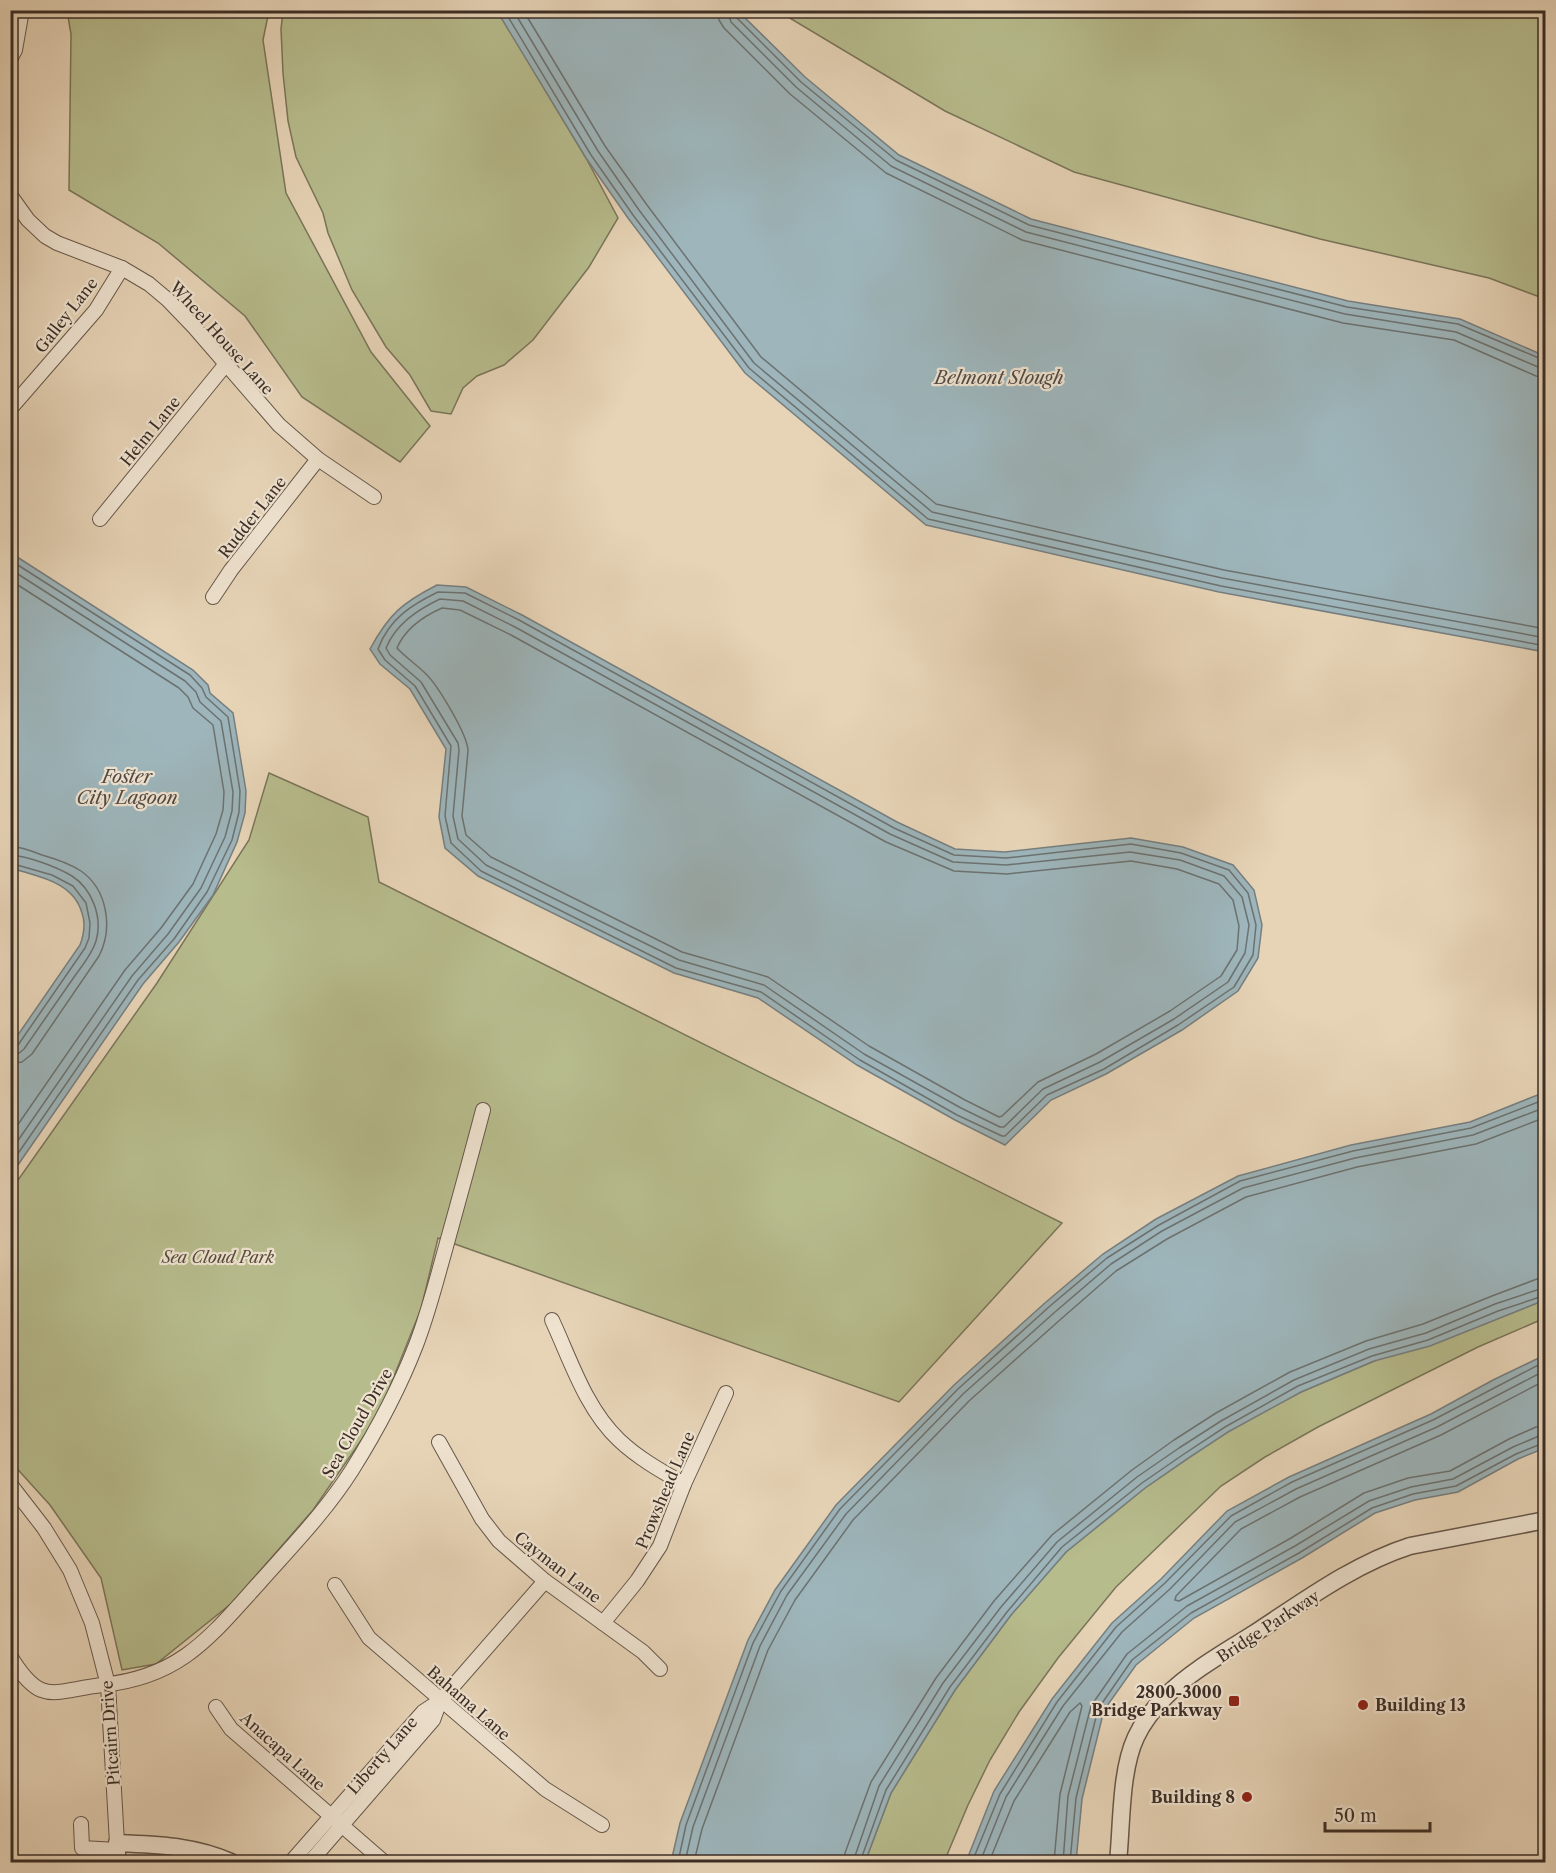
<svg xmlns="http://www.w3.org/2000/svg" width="1556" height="1873" viewBox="0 0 1556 1873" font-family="'Libre Caslon Text',serif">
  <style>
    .green { fill: #b7bc8d; stroke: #7a755a; stroke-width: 1.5 }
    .water { fill: #9db5bb; stroke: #767f80; stroke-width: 1.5 }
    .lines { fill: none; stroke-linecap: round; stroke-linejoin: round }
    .shore { stroke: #6c7271; stroke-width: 1.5 }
    .minor-casing { stroke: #67584b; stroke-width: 16 }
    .tertiary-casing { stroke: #67584b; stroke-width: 19 }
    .minor { stroke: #efe3d0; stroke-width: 14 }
    .tertiary { stroke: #efe3d0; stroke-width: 16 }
    .poi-dot { fill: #8f2418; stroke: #efe3d0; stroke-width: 2 }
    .labels { text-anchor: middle; stroke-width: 4.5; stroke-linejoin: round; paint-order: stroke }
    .street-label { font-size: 16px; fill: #3c2e27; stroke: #efe3d0 }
    .park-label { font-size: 16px; font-style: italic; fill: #554a3b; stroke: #efe3d0 }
    .poi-label { font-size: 16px; font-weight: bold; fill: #3c2e27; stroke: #efe3d0; text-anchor: end }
    .water-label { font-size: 18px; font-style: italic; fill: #4f4945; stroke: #efe3d0 }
  </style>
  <rect width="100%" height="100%" fill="#e7d4b7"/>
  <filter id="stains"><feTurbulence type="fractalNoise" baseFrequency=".00333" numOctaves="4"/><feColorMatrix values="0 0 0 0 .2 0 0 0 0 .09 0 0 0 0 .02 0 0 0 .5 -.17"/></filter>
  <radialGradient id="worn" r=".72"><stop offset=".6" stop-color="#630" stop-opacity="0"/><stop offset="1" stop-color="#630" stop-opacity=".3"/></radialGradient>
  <g class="green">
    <path d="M67,11H269L263,40L286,193L371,352L430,426L400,462L302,397L245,316L158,243L69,190L71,34Z"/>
    <path d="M283,11H498L586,158L618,218L589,267L533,340L504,365L477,376L463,388L451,414L431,411L410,375L386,347L352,290L328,233L323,213L296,157L288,121L283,73L281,29Z"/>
    <path d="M778,11H1545V299L1489,278L1320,239L1074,172L945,111Z"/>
    <path d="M269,773L368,817L379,882L1062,1223L899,1402L438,1238L421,1309L378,1416L313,1510L232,1603L156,1664L122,1670L101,1578L50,1505L11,1462V1190L157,983L249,840Z"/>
    <path d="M1545,1300V1318L1478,1347L1318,1427L1265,1457L1221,1486L1116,1587L1058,1658L1019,1712L990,1760L968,1805L944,1862H865L891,1793L955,1690L1011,1615L1066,1552L1145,1488L1229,1430L1301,1392L1379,1359L1428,1343Z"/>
  </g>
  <g class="water">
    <path d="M497,11H738L805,77L899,155L1031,219L1348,301L1460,319L1545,356V652L1219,592L926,525L745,373L628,218L586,158Z"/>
    <path d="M11,553L193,670L208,685L210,693L233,713L246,791L245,813L237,842L213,895L179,942L143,984L11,1175V1045L80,945C84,934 86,924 82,913C73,881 38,877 11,868Z"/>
    <path d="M437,585L466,587L522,615L897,822L955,849L1005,852L1131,838L1183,847L1233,865L1254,890L1262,925L1258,958L1238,991L1182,1030L1106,1074L1051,1100L1005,1145L955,1120L857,1065L758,998L674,973L478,876L445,848L439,817L446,749L410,689L380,664L370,649C389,614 402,603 437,585Z"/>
    <path d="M1545,1092V1300L1430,1346L1374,1361L1301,1392L1228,1432L1187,1459L1145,1488L1066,1552L1011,1615L955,1690L891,1793L865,1862H671L680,1823L748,1640L775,1590L836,1505L954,1385L1046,1302L1103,1254L1156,1219L1238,1176L1351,1145L1470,1122Z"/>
    <path d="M1545,1355V1448L1518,1459L1458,1492L1415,1500L1375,1513L1302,1558L1194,1618L1136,1665L1104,1710L1082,1799L1076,1862H966L994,1791L1052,1699L1112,1623L1161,1579L1227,1511L1289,1477L1431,1414L1493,1380Z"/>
  </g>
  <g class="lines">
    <g class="shore">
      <path d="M504,10L591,155L633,215L749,368L928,519L1221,586L1546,646"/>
      <path d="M513,10L598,151L639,210L754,363L932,512L1222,578L1546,638"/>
      <path d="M523,10L605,146L647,205L761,357L936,504L1224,570L1546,629"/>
      <path d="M718,10L719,20L724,28L790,94L886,173L1022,240L1343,323L1454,340L1536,376L1546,377"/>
      <path d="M727,10L731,22L796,87L891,166L1026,232L1345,314L1456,332L1538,367L1546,368"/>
      <path d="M735,10L736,17L801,82L896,160L1029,225L1347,307L1458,324L1546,361"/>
      <path d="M10,560L190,675L202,688L206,697L228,717L240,791L239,812L232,840L207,892L174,939L138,980L10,1165"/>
      <path d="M10,569L185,681L196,692L200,702L221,721L233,792L232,811L225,837L201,888L168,934L132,976L10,1152"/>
      <path d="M10,580L179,688L188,697L193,708L213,725L224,792L223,810L216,834L193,884L161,928L125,970L10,1136"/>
      <path d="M438,592L465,593L519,620L894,828L954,855L1006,858L1131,844L1181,853L1229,870L1248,893L1256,925L1253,955L1234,987L1178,1025L1104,1069L1047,1095L1005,1136H1002L957,1115L860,1060L761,992L676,968L481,871L451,843L445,816L451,746L415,686L385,660L378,649C389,619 411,605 438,592Z"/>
      <path d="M440,599L463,601L515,627L890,834L953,862L1006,865L1130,852L1180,860L1224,876L1242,897L1249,925L1245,953L1228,982L1174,1019L1100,1062L1043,1089L1004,1127H1000L961,1108L864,1054L764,985L679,960L486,865L458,839L453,816L459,750L458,743L421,682L390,655L386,648C396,624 417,610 440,599Z"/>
      <path d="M442,608L460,610L511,635L886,842L954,871L1007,874L1131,861L1177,869L1219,884L1233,900L1239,926L1237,950L1221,976L1170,1011L1096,1054L1038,1082L1002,1116L999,1117L965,1100L869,1046L768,977L682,952L491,857L466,835L462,816L468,751C468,735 437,684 425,673C416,664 405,657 397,648C405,629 424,616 442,608Z"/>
      <path d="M10,846C21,847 32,851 42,855C56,859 69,863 81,871C108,890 113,929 99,956L32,1054L22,1062L10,1064"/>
      <path d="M10,855C28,856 57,867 72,876C92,889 103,917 96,941C92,955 80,968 72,980C56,1003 40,1026 24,1049L18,1054L10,1055"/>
      <path d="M10,863L52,875L73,886L86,903L90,923L89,938L85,948L18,1045L10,1047"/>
      <path d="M1546,1380L1441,1435L1300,1497L1241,1529L1176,1596L1175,1600L1179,1601L1291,1538L1364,1493L1408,1478L1450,1471L1509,1439L1536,1427L1546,1426"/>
      <path d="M678,1862L686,1825L753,1643L781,1591L840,1509L958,1389L1050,1306L1107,1258L1159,1225L1240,1181L1353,1151L1471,1128L1546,1099"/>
      <path d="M685,1862L693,1827L760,1646L787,1595L846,1514L963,1394L1055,1312L1111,1264L1162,1231L1243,1188L1355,1158L1473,1135L1546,1107"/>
      <path d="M694,1862L702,1829L768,1650L795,1600L853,1520L969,1401L1061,1319L1116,1271L1167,1239L1246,1197L1357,1167L1476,1144L1546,1117"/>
      <path d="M844,1862L845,1853L871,1782L936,1678L994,1601L1052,1535L1132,1470L1174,1440L1216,1413L1290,1372L1366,1341L1423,1324L1492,1296L1537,1279L1546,1278"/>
      <path d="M853,1862L879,1786L943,1683L1001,1607L1057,1542L1137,1477L1179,1448L1221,1421L1294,1380L1369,1349L1426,1333L1495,1304L1546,1287"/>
      <path d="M860,1862L886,1790L950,1687L1007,1612L1062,1547L1142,1483L1184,1454L1225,1427L1298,1386L1372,1356L1428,1340L1498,1311L1546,1295"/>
      <path d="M972,1862L1000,1794L1057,1702L1116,1627L1165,1583L1231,1516L1292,1482L1433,1420L1546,1361"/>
      <path d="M980,1862L1006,1797L1063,1706L1122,1632L1170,1589L1235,1522L1296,1489L1437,1427L1546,1370"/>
      <path d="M989,1862L1014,1801L1070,1712L1080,1703L1082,1706L1060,1794L1054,1862"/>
      <path d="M1063,1862L1068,1796L1091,1706L1127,1654L1187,1606L1295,1546L1369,1501L1411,1487L1453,1479L1513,1447L1539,1436L1546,1435"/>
      <path d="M1070,1862L1076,1798L1098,1709L1132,1660L1191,1613L1299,1553L1372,1508L1413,1494L1456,1486L1516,1454L1546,1442"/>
    </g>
    <g class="minor-casing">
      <g id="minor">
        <path d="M10,59L15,50L22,10"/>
        <path d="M10,195L28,220L45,236L57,243L122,268L149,284L168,300L194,327L279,425L318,459L374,497"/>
        <path d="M10,409L96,310L122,268"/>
        <path d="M100,519L226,364"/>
        <path d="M213,597L231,570L318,459"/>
        <path d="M552,1320C571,1361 586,1409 619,1440C638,1458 661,1471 684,1484"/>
        <path d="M439,1442L482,1519L499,1541L545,1581L643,1652L660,1669"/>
        <path d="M10,1484L44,1528L70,1570L92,1623L108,1685L117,1843"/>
        <path d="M335,1585L369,1638L545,1789L602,1825"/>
        <path d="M603,1623L637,1581L660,1546L684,1484L726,1393"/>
        <path d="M10,1656C41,1707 52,1691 102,1685C181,1677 210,1637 260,1582C292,1546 326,1511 352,1470C377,1430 399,1389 416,1345C428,1314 436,1282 445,1250C458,1203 471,1156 483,1110"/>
        <path d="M216,1707L231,1729L384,1862"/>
        <path d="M81,1824L82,1848L117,1850"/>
        <path d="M291,1862L423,1712L440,1701L545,1581"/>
        <path d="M310,1862L433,1720L440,1701"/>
      </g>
    </g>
    <g class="tertiary-casing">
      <g id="tertiary">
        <path d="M117,1862V1843C158,1845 192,1845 231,1862"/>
        <path d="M1118,1862C1122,1824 1120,1771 1136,1737C1143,1722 1154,1708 1166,1696C1191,1671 1225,1652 1255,1633C1304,1601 1354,1564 1410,1546L1546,1520"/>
      </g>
    </g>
    <use href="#minor" class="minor"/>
    <use href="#tertiary" class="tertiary"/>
  </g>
  <g class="poi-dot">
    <rect x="1228" y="1695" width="12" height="12" rx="3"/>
    <circle cx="1363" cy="1705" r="6"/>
    <circle cx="1247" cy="1797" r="6"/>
  </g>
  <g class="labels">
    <g class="street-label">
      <text transform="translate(66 315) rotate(-52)" y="6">Galley Lane</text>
      <text transform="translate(222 338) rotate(48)" y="6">Wheel House Lane</text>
      <text transform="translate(150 431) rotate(-51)" y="6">Helm Lane</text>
      <text transform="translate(252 517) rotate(-52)" y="6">Rudder Lane</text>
      <text transform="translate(357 1423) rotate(-60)" y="6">Sea Cloud Drive</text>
      <text transform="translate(665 1490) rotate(-67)" y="6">Prowshead Lane</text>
      <text transform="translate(558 1567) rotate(38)" y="6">Cayman Lane</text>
      <text transform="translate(1268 1626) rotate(-33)" y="6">Bridge Parkway</text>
      <text transform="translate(469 1703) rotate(41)" y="6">Bahama Lane</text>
      <text transform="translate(110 1733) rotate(-94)" y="6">Pitcairn Drive</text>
      <text transform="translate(283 1751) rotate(42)" y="6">Anacapa Lane</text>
      <text transform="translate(382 1755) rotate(-49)" y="6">Liberty Lane</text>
    </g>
    <g class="park-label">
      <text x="218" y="1263">Sea Cloud Park</text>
    </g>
    <g class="poi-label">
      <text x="1222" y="1698">2800-3000<tspan x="1222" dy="18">Bridge Parkway</tspan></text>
      <text x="1375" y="1711" text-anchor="start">Building 13</text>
      <text x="1235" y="1803">Building 8</text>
    </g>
    <g class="water-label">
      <text x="999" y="384">Belmont Slough</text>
      <text x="127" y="783">Foster<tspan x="127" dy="21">City Lagoon</tspan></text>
    </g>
  </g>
  <rect width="1556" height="1873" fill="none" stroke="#e7d4b7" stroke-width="36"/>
  <rect x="12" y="12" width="1532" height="1849" fill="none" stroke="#3c2e27" stroke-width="3"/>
  <rect x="18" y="18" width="1520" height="1837" fill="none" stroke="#3c2e27" stroke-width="1.5"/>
  <path d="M1325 1822v9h105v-9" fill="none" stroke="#3c2e27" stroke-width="3"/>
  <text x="1334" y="1822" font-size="18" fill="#3c2e27" stroke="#efe3d0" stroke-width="4.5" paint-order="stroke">50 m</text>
  <rect width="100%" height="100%" filter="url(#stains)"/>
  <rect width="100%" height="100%" fill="url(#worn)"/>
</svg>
